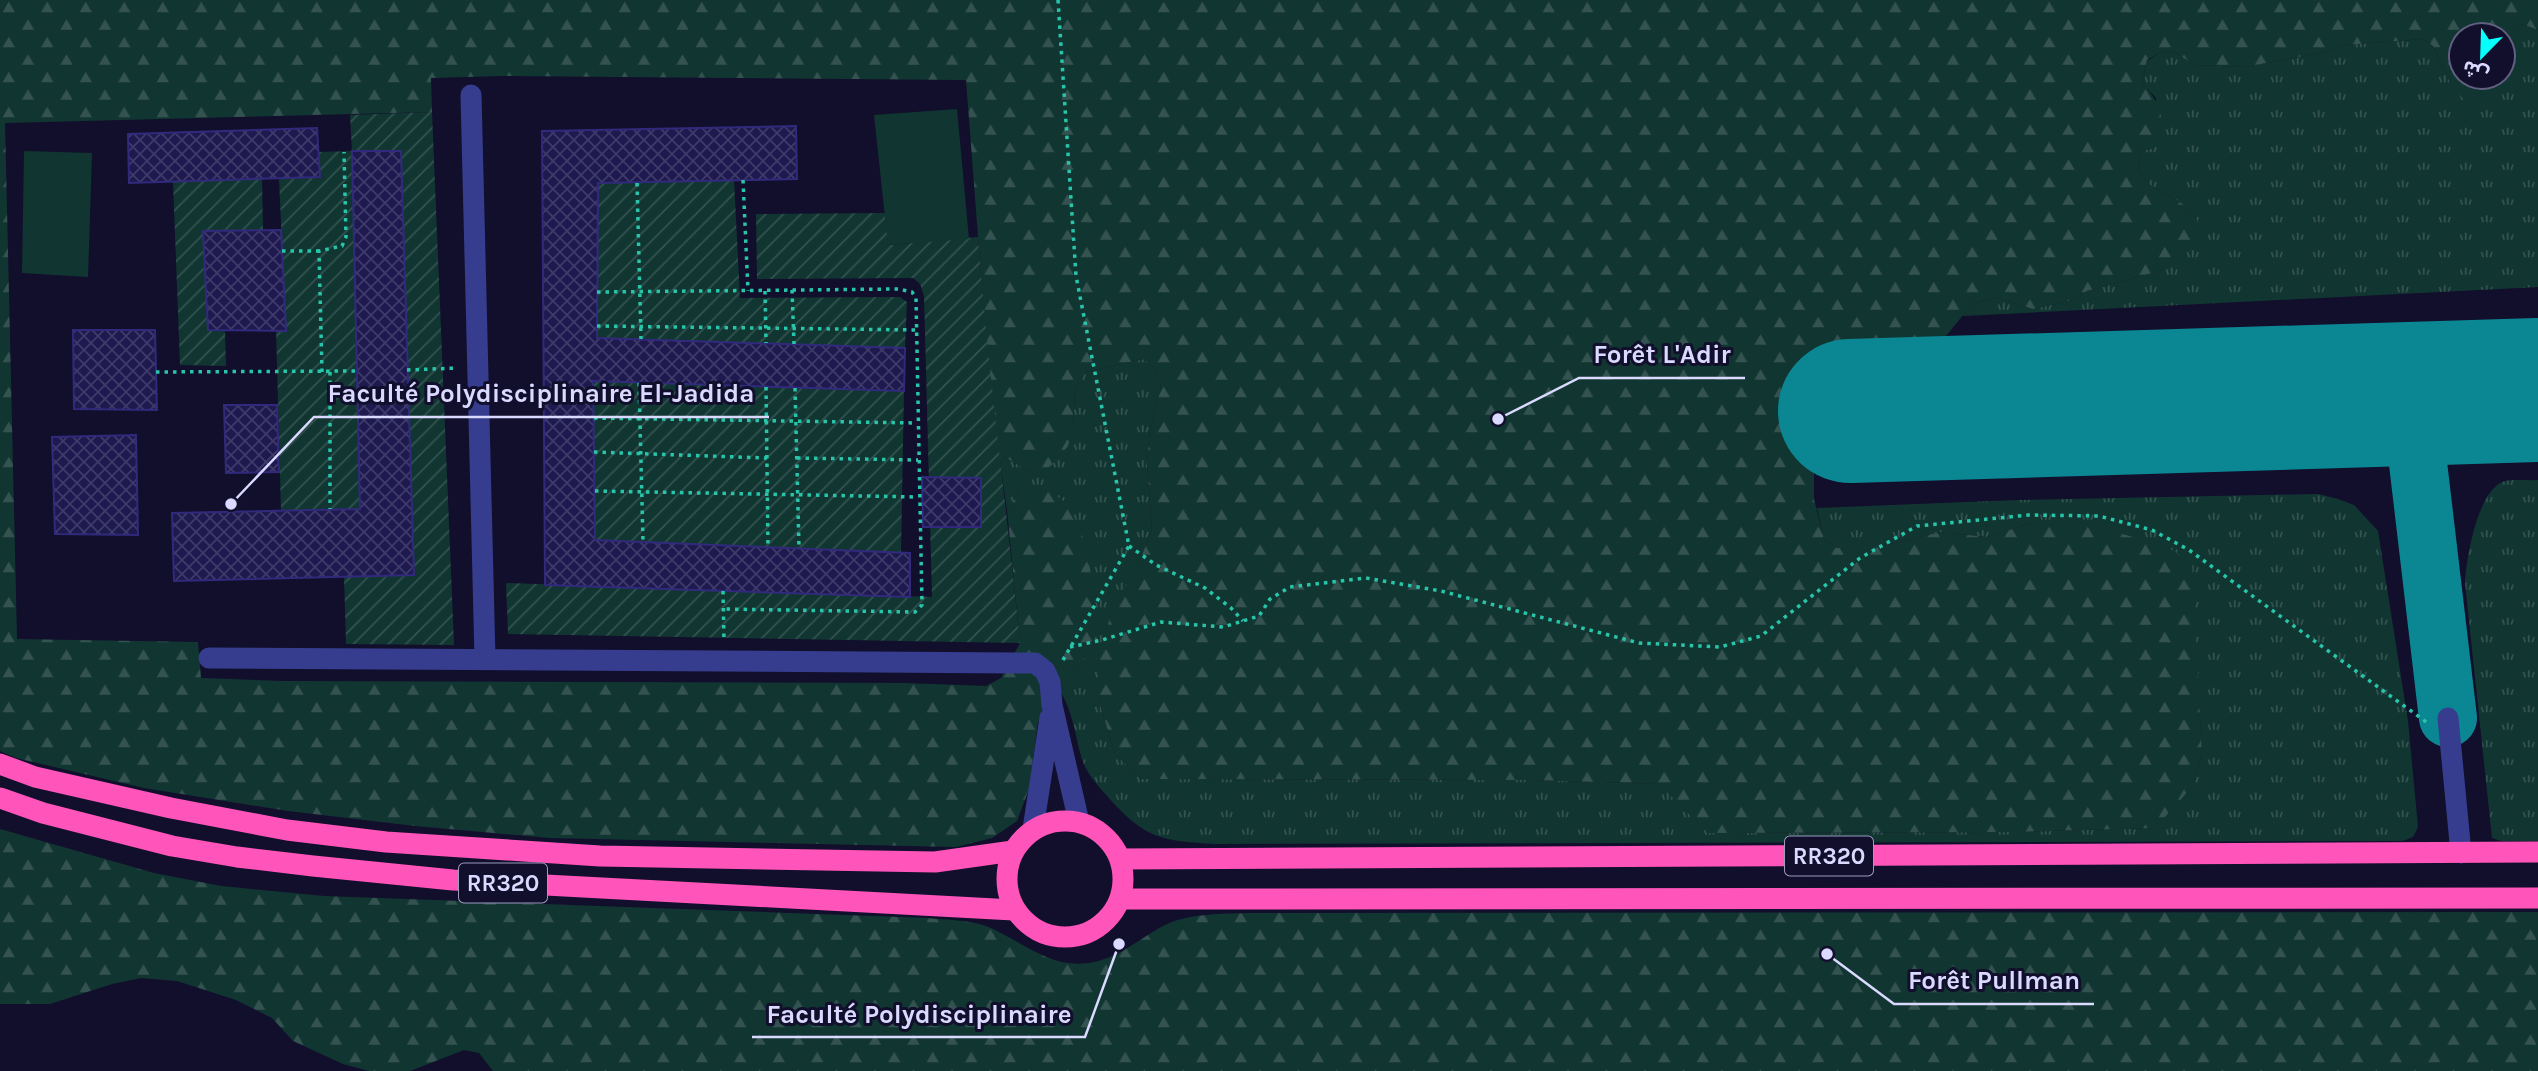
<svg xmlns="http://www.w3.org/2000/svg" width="2538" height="1071" viewBox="0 0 2538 1071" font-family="Karla,'Noto Sans Arabic',sans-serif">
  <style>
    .grass { fill: url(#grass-tufts) }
    .forest { fill: url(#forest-firs) }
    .garden { fill: url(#garden-furrows) }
    .pitch { fill: #113631 }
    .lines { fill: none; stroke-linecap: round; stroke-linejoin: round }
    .taxiway { stroke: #0b8794; stroke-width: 58 }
    .runway { stroke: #0b8794; stroke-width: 144 }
    .building { fill: url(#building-cross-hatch); stroke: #312a7c; stroke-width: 2 }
    .path { stroke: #27c6ab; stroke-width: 3.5; stroke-dasharray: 3.5 5; stroke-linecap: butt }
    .street { stroke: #363d8e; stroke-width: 21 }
    .highway { stroke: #ff54b9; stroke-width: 21 }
    .labels { text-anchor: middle; stroke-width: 6; stroke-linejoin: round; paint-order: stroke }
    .shield { fill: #110f2c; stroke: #9e9cc0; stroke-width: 2 }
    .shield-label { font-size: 23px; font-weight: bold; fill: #dad9ff }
    .leader { fill: none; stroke: #dad9ff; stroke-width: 2.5 }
    .callout-dot { fill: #dad9ff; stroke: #110f2c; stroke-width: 2.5 }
    .callout-label { font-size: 26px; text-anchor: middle; font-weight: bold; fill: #dad9ff; stroke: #110f2c; stroke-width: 6; stroke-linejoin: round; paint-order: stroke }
  </style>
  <defs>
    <pattern id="grass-tufts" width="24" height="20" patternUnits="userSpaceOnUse" patternTransform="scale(1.75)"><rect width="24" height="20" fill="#113631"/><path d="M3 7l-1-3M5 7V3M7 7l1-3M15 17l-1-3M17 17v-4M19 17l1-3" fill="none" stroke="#335250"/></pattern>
    <pattern id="forest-firs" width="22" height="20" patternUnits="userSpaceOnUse" patternTransform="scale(1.75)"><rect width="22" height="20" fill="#113631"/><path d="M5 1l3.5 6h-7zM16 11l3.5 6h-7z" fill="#335250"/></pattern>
    <pattern id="garden-furrows" width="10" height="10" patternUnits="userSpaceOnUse" patternTransform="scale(1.75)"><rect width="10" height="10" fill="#113631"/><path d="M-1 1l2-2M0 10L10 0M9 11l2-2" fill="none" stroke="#335250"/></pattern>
    <pattern id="building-cross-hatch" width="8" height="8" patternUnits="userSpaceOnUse" patternTransform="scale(1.75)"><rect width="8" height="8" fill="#1e194e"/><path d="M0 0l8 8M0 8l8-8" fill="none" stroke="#3e3a69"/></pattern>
  </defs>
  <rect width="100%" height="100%" fill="#110f2c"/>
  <g class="grass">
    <path d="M2522,24L2538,30V287L1962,316L1972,304L1995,297L2033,309L2073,300L2087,291L2163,270L2197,220L2183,204L2150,185L2138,170L2141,151L2153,148L2156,98L2142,83L2147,61L2161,52L2176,53L2194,65L2245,67L2315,54L2346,45L2423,39L2433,46L2451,84L2475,101L2485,77H2503V41Z"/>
    <path d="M1144,359L1157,370L1161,387L1150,429L1147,462L1152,530L1137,567L1098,698L1115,754L1142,779L1531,780L1660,784L1708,833L2017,832L2154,828L2192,787L2202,754L2191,562L2032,523L1987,537L1940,532L1874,548H1836L1824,539L1817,508L2018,500L2318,494L2338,499L2354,505L2378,531L2408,721L2418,827L2413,837L2403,841L1216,844C1162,841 1145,839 1108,797C1099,787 1088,775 1083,762C1075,738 1074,713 1060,691L1088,653L1020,489L1007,510L999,454L1036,475L1073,427L1075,390L1085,372Z"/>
    <path d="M2538,480V841H2501L2492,838L2465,583C2466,559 2478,488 2505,481C2515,479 2528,481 2538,480Z"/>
  </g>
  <g class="forest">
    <path d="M0,0H2538V30L2522,24L2503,41V35H2461V77H2485L2476,101L2464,100L2451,84L2433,46L2423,39L2346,45L2315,54L2245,67L2194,65L2176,53L2161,52L2147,60L2142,83C2159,101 2164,116 2162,140L2153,148L2141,151L2138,170L2150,185L2183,204L2197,220V238L2179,257L2163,270L2087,291L2073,300L2033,309L1995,297L1972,304L1924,363L1873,383L1833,432L1814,470V499L1824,539L1836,548H1874L1940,532L1987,537L2032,523L2078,522L2163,545L2192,562L2202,754L2192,787L2155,828L2017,832L1708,833L1659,784L1531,780L1142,779L1115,754L1098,698L1099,651L1114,606L1137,567L1152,530L1147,462L1150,429L1161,387L1157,370L1144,359L1085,372L1075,390L1073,427L1068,446L1052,465L1036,475L999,454L986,340L966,80L502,76L431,78L432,112L5,123L17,639L198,642L201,678L282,681L904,683L986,686L1001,678L1020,643L1007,510L1020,489L1045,487L1070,506L1086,545L1098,618L1088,653L1038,722L1029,789L1017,821L992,838L956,847L550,838L415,826L288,811L144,788L16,758L0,751Z"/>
    <path d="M0,829L154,873L221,886L324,896L928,918C946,920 969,920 986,926C1021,940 1049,969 1089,963C1118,959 1140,938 1165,925C1190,913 1222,914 1249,913L2538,912V1071H493L479,1053L464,1050L410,1071H369L343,1064L293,1041L272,1018L236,1000L177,981L141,978L112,984L50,1004H0Z"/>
  </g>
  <g class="garden">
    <path d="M432,112L454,645L346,644L344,577L372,576L360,509L281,511L276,330H286L279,179L320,177L319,152L352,151L350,115Z"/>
    <path d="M262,179L263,230L203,231L208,329L225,330L226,366L180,365L173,182Z"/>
    <path d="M734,180L740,298L900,297L907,302L905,348L597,338L598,183Z"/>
    <path d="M885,213L889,245L978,237C988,373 1007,507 1020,643L508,634L506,583L932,597L924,296L920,284L913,278L757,279L756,214Z"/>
    <path d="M593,381L904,391L901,553L595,540Z"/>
  </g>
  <g class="pitch">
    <path d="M957,109L969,239L888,245L874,115Z"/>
    <path d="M24,151L92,153L88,277L22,273Z"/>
  </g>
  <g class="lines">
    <path class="taxiway" d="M2410,395L2448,718"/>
    <path class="runway" d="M1850,411L2538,390"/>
  </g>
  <g class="building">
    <path d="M796,126L797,179L598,183L597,338L905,348L904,391L593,381L595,540L910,553V597L545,585L542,131Z"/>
    <path d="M317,128L320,177L129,183L128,134Z"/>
    <path d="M352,151H401L414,575L174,581L172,513L360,509Z"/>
    <path d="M281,230L286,331L208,330L203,231Z"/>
    <path d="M73,330H155L157,410L74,409Z"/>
    <path d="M224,405H277L279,472L226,473Z"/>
    <path d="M136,435L138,535L55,534L52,437Z"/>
    <path d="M922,477L981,478V527H923Z"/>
  </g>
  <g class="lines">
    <g class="path">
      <path d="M1058,0L1076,276L1129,546L1063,660"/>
      <path d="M743,180L748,291"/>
      <path d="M637,183L641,339"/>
      <path d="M282,251H319"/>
      <path d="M792,290L794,344"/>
      <path d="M765,291L766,343"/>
      <path d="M597,292L898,289L912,292L916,298L922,605L915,612L723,609"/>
      <path d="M597,326L917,330"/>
      <path d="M407,370L458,368"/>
      <path d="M156,372L357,371"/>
      <path d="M322,372L319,251L342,246L346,237L344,152"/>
      <path d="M330,372V509"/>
      <path d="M639,383L643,542"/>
      <path d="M766,387L768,547"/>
      <path d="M795,388L799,548"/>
      <path d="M594,418L917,423"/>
      <path d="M594,452L767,458"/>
      <path d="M797,458L918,460"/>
      <path d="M595,491L918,497"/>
      <path d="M1129,546L1156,565L1205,588L1231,608L1243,621"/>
      <path d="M723,591L724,641"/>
      <path d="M1070,647L1102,640L1161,622L1223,627L1259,616L1270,599L1290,587L1366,578L1441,591L1639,643L1720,647L1761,636L1860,558L1917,526L2029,515L2099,516L2152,530L2189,550L2429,724"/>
    </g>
    <g class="street">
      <path d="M471,95L485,659"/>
      <path d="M209,658L1035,663L1045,671L1050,682L1052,705L1079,822"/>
      <path d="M2448,718L2461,853"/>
      <path d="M1033,829L1050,718"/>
    </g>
    <g class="highway">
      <path d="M0,764L35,777L171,808L287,830L386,842L600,856L935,862L1013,851"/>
      <path d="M0,798L43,813L172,846L237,857L313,866L453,880L1014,910"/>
      <circle cx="1065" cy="879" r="58"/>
      <path d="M1120,859L2538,852"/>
      <path d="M1120,899L2538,898"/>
    </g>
  </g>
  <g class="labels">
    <g class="shield">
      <rect x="1785" y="836.5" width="88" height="39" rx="5"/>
      <rect x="459" y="863.5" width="88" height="39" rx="5"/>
    </g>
    <g class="shield-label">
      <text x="1829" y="864">RR320</text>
      <text x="503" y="891">RR320</text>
    </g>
  </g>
  <path class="leader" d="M1498 419L1579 378H1745M231 504L314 417H769M1827 954L1894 1004H2094M1119 944L1085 1037H752"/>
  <g class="callout-dot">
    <circle cx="1498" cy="419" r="7"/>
    <circle cx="231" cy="504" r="7"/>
    <circle cx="1827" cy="954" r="7"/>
    <circle cx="1119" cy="944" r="7"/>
  </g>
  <g class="callout-label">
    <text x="1662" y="363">Forêt L'Adir</text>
    <text x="541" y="402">Faculté Polydisciplinaire El-Jadida</text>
    <text x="1994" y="989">Forêt Pullman</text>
    <text x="919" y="1023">Faculté Polydisciplinaire</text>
  </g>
  <g transform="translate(2482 56) rotate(203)"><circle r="33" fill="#110f2c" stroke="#616080" stroke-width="2"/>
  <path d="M0-5L12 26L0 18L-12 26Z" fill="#05fffd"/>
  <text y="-10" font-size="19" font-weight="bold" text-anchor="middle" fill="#dad9ff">ش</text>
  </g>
</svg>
